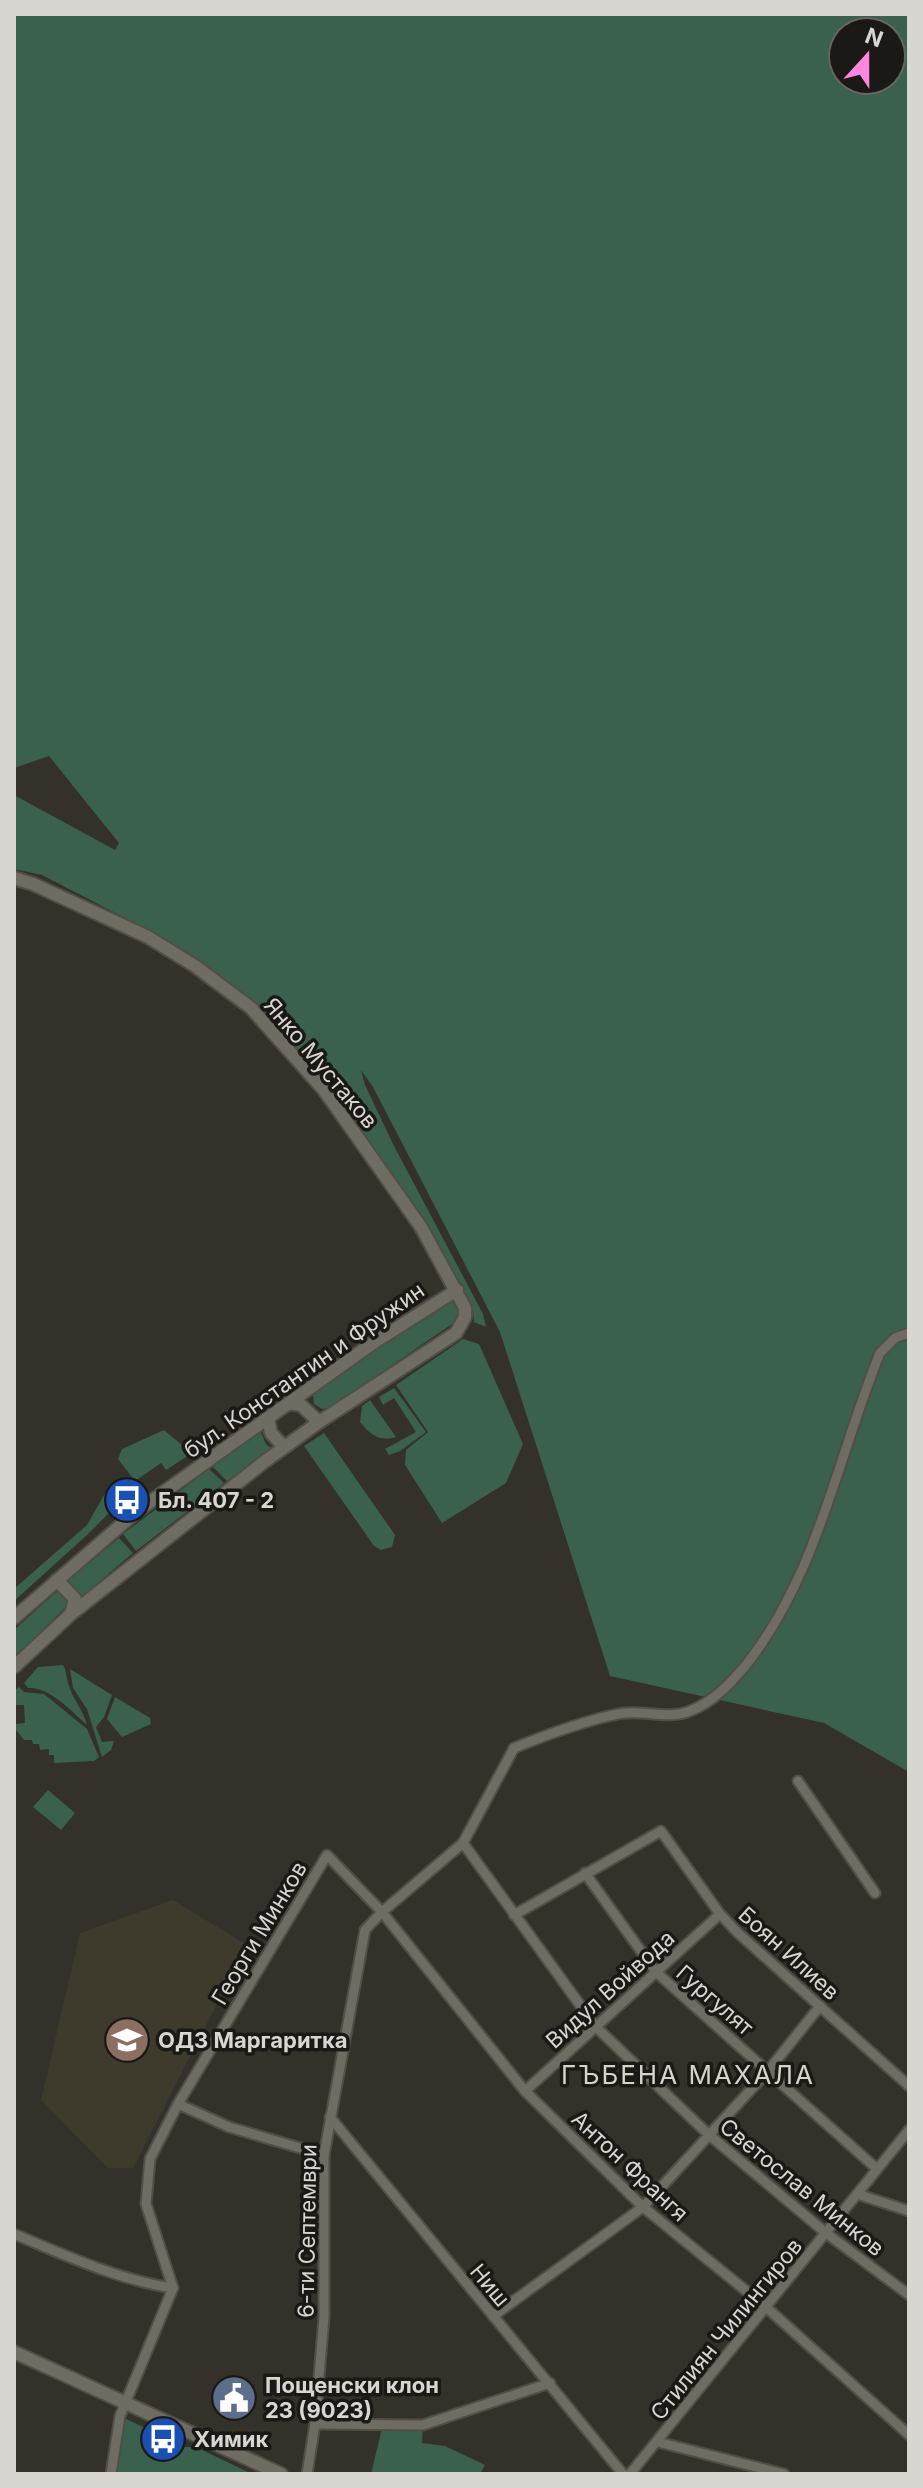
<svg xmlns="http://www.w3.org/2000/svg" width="923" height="2488" viewBox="0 0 923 2488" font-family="Inter,sans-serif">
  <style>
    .built { fill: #3e3b2c }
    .green { fill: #3a614d; fill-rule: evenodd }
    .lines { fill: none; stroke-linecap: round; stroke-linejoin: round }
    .minor-casing { stroke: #504e47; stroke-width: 13 }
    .tertiary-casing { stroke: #504e47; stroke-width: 16 }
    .minor { stroke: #6e6c63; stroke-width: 9 }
    .tertiary { stroke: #6e6c63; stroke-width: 12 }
    .labels { text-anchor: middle; stroke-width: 7; stroke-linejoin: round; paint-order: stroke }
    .street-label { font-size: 22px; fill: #d7d6d1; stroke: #1a1915 }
    .poi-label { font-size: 22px; font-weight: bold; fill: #d7d6d1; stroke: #1a1915; text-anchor: start }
    .quarter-label { font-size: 26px; letter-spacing: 2px; fill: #d6d4c9; stroke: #1a1915 }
  </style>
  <rect width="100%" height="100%" fill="#333129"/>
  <path class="built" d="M173,1900L247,1945L133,2168H108L41,2100L80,1933Z"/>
  <g class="green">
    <path d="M14,14H909V1772L824,1723L610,1676L500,1332L373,1087L361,1070L365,1085L393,1144L483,1314L486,1327L474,1322L473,1310L373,1152L252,1006L148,930L42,875L14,869V795L115,850L119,843L49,756L14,768ZM843,32H891V80H843Z"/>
    <path d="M448,1301H454L462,1310L458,1320L329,1408L322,1409L314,1404L313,1395L316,1389Z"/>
    <path d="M463,1339L479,1344L523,1444L506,1483L442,1523L405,1465L406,1450L428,1432L396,1385Z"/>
    <path d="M394,1388L426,1432L400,1451L389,1455L385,1449L416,1432L394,1398L383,1405L379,1397Z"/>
    <path d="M370,1400L396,1437C380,1442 370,1435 360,1422L362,1406Z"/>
    <path d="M164,1430L188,1450L186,1457L166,1470L161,1463L135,1481L118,1459L122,1449Z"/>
    <path d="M260,1430L266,1444L272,1449L227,1481L213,1467Z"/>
    <path d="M324,1433L395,1535L392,1547L381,1550L374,1546L304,1446Z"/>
    <path d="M209,1469L224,1483L136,1551L123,1534Z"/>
    <path d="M123,1484L129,1493L87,1535L14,1601V1589L87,1525L108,1488L115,1492Z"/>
    <path d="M119,1538L133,1553L80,1598L72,1587L65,1583Z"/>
    <path d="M60,1591L69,1596L68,1605L14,1658V1630L55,1593Z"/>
    <path d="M63,1665C67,1672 66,1678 69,1686C73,1699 83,1710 87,1725C71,1711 50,1687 28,1688L24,1683L38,1667Z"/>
    <path d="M70,1669L112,1695L104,1717L96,1727L102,1742L114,1741L111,1750L102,1757L87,1709L73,1688Z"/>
    <path d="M19,1687L24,1692L44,1694L87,1729L99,1757L94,1761L54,1763V1755H49V1749L40,1750L39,1744H33L32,1740H24L16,1730V1724L25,1723L24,1705H14V1691Z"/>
    <path d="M115,1697L150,1718L151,1724L122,1737L107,1719Z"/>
    <path d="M48,1790L75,1813L61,1830L33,1807Z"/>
    <path d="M120,2416L185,2447H196L252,2474H111Z"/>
    <path d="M383,2424L423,2425L422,2443L445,2446L485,2465L480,2474H371Z"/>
  </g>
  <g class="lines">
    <g class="minor-casing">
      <g id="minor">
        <path d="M798,1781L875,1893"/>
        <path d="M463,1843L596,2027L708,2134L826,2233L909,2295"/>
        <path d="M585,1873L656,1972L877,2169"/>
        <path d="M514,1915L661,1831L720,1914L738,1933L909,2086"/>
        <path d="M525,2091L720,1914"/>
        <path d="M178,2104L229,2127L324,2155"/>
        <path d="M330,2117L623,2474"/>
        <path d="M857,2194L909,2211"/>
        <path d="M14,2234C65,2255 118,2280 173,2288"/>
        <path d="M493,2316L643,2207L768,2071L820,2006"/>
        <path d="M315,2424L423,2425L550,2383"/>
        <path d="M658,2442L784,2474"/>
        <path d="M111,2474L120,2416L173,2288L146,2204L150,2159L178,2104L327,1855L382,1912L525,2091L643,2207L766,2307L909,2435"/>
        <path d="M307,2474L315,2424L324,2317V2155L365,1930L382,1912L463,1843L514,1748C546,1735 583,1721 618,1714C641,1709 669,1720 690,1711C713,1702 730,1684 746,1665C818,1574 837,1458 880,1353L895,1338L909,1333"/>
        <path d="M630,2474L909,2130"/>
      </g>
    </g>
    <g class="tertiary-casing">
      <g id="tertiary">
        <path d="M14,878L33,884L148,937L195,966L251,1008L324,1090L421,1227L465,1308V1317L456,1333L319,1422L264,1462L71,1614L14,1667"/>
        <path d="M289,1403L301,1405L319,1422"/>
        <path d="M268,1418L271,1433L284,1447"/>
        <path d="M57,1580L75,1599L71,1614"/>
        <path d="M14,1618L136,1512L373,1343L457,1290"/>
        <path d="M14,2352L281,2474"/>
      </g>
    </g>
    <use href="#minor" class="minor"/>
    <use href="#tertiary" class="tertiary"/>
  </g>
  <defs>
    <g id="bus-disc" transform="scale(2.3)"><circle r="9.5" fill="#1a4fb4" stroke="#1a1915"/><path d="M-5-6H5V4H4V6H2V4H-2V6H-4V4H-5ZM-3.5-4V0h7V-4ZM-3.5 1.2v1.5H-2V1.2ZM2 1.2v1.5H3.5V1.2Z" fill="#fff"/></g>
    <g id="school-disc" transform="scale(2.3)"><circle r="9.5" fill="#8d6e63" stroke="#1a1915"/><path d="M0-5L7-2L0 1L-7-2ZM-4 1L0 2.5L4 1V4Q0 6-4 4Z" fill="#fff"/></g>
    <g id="civic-disc" transform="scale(2.3)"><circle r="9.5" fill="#5c6f8a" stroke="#1a1915"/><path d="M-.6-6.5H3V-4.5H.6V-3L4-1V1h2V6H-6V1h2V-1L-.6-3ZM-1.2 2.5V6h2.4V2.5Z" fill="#fff"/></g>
  </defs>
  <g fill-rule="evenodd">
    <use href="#bus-disc" x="127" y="1500"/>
    <use href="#school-disc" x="127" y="2040"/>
    <use href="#civic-disc" x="234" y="2398"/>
    <use href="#bus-disc" x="163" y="2439"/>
  </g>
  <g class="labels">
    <g class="street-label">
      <text transform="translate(321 1063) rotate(50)" y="8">Янко Мустаков</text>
      <text transform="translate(304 1370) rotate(-35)" y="8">бул. Константин и Фружин</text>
      <text transform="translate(259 1933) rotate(-59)" y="8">Георги Минков</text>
      <text transform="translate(789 1953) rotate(42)" y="8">Боян Илиев</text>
      <text transform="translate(610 1989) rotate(-42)" y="8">Видул Войвода</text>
      <text transform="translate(715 2000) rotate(41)" y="8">Гургулят</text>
      <text transform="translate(630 2166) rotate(43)" y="8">Антон Франгя</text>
      <text transform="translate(802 2187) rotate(39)" y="8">Светослав Минков</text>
      <text transform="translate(307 2231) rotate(-89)" y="8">6-ти Септември</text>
      <text transform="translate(490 2285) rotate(50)" y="8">Ниш</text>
      <text transform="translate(726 2329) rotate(-51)" y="8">Стилиян Чилингиров</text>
    </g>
    <g class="poi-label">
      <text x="158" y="1508">Бл. 407 - 2</text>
      <text x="158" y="2048">ОДЗ Маргаритка</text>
      <text x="265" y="2393">Пощенски клон<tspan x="265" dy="25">23 (9023)</tspan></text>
      <text x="194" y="2447">Химик</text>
    </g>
    <g class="quarter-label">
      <text x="688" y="2084">ГЪБЕНА МАХАЛА</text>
    </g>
  </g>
  <rect width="923" height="2488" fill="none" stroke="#d7d6d1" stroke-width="32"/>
  <g transform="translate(867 56) rotate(21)"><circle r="38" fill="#1a1915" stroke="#666560" stroke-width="2"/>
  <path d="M0-6L14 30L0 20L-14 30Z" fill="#fd86e1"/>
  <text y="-12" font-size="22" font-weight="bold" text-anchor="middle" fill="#d7d6d1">N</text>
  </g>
</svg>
